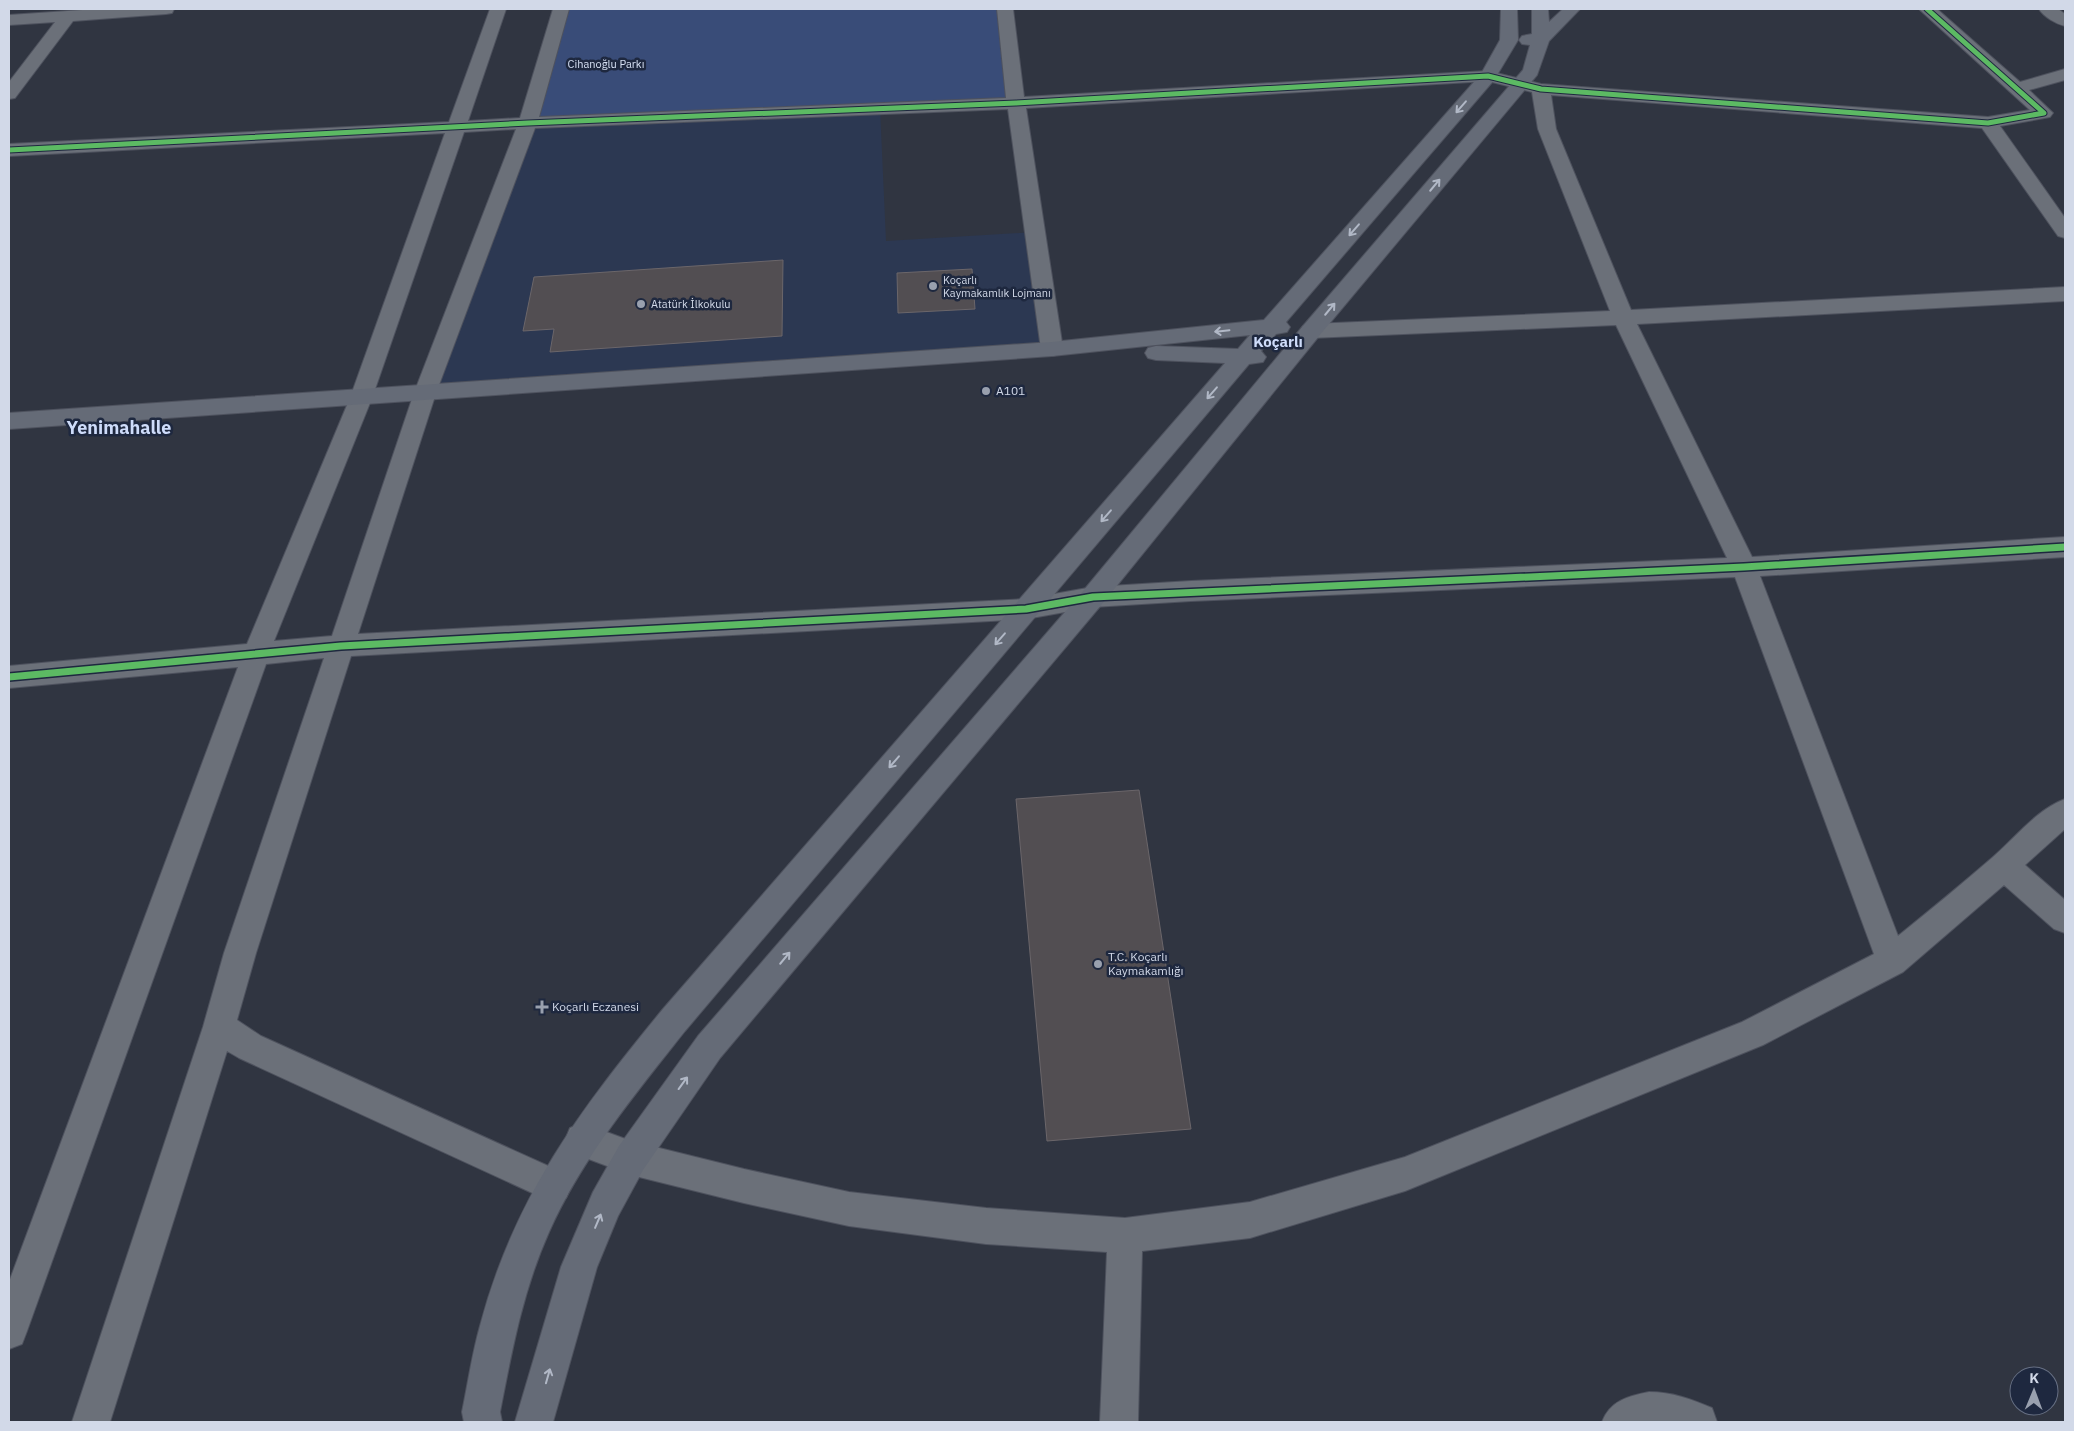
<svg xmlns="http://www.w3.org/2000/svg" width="2074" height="1431" viewBox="0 0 2074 1431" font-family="'IBM Plex Sans',sans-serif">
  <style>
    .built { fill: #2c3852 }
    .green { fill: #394c78 }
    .building { fill: #524e52; stroke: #6b666a }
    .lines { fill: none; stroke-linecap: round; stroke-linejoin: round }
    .street-casing { stroke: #4e525e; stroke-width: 2 }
    .secondary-casing { stroke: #4e525e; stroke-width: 2 }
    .street { fill: #6b7079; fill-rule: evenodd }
    .secondary { fill: #656b77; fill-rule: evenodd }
    .cycleway-far1-casing { stroke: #1e283f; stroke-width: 7 }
    .cycleway-casing { stroke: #1e283f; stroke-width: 10 }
    .cycleway-far1 { stroke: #5cba63; stroke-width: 5 }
    .cycleway { stroke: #5cba63; stroke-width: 7 }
    .oneway { stroke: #b1b8c6 }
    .poi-dot { fill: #99a0ae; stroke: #1e283f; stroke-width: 2 }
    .labels { text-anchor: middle; stroke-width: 5; stroke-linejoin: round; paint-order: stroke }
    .far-park-label { font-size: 11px; fill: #d6e0f3; stroke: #1e283f }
    .far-poi-label { font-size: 11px; fill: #d2d9e8; stroke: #1e283f; text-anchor: start }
    .poi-label { font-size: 12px; fill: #d2d9e8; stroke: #1e283f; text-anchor: start }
    .far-district-label { font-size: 15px; font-weight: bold; fill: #cedcfa; stroke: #1e283f }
    .district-label { font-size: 18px; font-weight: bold; fill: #cedcfa; stroke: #1e283f }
  </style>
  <rect width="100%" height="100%" fill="#303541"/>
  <path class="built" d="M880,108L886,241L1035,232L1052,349L425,393L528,123Z"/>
  <path class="green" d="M561,9H1005L1016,103L528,123Z"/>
  <g class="building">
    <path d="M783,260L782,336L550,352L554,329L523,331L534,277Z"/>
    <path d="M972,269L975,309L898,313L897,273Z"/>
    <path d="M1139,790L1191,1129L1047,1141L1016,799Z"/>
  </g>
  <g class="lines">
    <g class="street-casing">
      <g id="street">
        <path d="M97,9H174L172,13L166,14L73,21L15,98L9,99V82L55,22L9,25V15Z"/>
        <path d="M490,9H506L468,121L520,118L553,9H569L539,117L1006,98L997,9H1013L1024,97L1488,71L1541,84L1988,117L2030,110L1919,9H1937L2020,82L2065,69V80L2029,90L2053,113L2050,117L2000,126L2065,218V238L2058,236L1982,128L1551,95L1556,129L1631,310L2065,287V301L1637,324L1752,557L2065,537V557L1760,576L1898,936C1930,910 1962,884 1993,857C2016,837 2036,810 2065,799V829L2025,865L2065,900V933L2054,929L2004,885L1903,972L1763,1045L1405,1191L1250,1238L1142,1251L1138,1422H1100L1107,1252L986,1244L849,1226L744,1203L631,1175L570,1152L565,1140L570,1128L582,1123L631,1141L744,1169L849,1192L986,1208L1125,1218L1250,1202L1405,1157L1742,1022L1874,954L1735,577L1191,601L1093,607L1026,619L351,656L256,953L237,1020L261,1036L566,1174L571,1186L566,1198L554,1203L239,1058L227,1051L110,1422H72L203,1027L224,953L324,658L266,664L27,1331L22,1344L9,1349V1282L238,667L9,688V666L247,644L350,398L445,133L9,156V144L449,122ZM1488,81L1532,92L1538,129L1610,311L1311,324L1303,326L1300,331L1303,336L1311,338L1616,325L1727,558L1191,581L1093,587L1026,599L358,634L436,393L535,128L1008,109L1041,349L1044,354L1052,356L1060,354L1063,349L1026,108ZM516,129L414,393L332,636L274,641L372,398L464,132Z"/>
        <path d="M2039,9H2058L2065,14V26C2056,24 2044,17 2039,9Z"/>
        <path d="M1649,1392C1672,1392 1691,1399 1712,1408L1717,1422H1602C1610,1401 1628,1396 1649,1392Z"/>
      </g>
    </g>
    <g class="secondary-casing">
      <g id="secondary">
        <path d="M1501,9H1517L1518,40L1494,80L1286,322L1290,327L1287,332L1276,334L1261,351L1266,357L1263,362L1249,364L685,1031C635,1094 582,1158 549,1232C523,1290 512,1350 500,1412L502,1422H464L462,1412C468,1383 472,1354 480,1326C514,1197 580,1110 663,1009L1225,363L1156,360L1148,358L1145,353L1148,348L1156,346L1238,349L1250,335L1052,356L9,429V413L1052,342L1264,320L1481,74L1500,40Z"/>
        <path d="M1532,9H1548L1549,22L1563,9H1580L1549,41L1537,75L1319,336L1102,604L720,1058L643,1170L618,1216L597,1267L553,1422H515L561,1267L593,1192L619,1146L698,1036L1084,590L1303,326L1523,70L1530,45L1522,44L1519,40L1522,36L1532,34Z"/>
      </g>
    </g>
    <use href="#street" class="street"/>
    <use href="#secondary" class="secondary"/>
    <g class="cycleway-far1-casing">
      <path id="cycleway-far1" d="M9,150L528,123L1016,103L1488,76L1541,89L1988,123L2044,113L1927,9"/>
    </g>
    <g class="cycleway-casing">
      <path id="cycleway" d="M9,677L341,646L1026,609L1093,597L1744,567L2065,547"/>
    </g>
    <use href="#cycleway-far1" class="cycleway-far1"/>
    <use href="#cycleway" class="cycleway"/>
  </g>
  <defs><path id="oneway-shaft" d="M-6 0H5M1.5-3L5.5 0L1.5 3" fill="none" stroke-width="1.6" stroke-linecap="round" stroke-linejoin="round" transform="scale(1.25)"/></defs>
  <g class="oneway">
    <use href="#oneway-shaft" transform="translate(1461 107) rotate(131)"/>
    <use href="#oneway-shaft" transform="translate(1435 185) rotate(-50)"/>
    <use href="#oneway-shaft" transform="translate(1354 230) rotate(131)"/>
    <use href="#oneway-shaft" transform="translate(1330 309) rotate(-50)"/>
    <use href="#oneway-shaft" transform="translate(1222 331) rotate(174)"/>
    <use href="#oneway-shaft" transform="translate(1212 393) rotate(131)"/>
    <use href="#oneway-shaft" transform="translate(1106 516) rotate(131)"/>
    <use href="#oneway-shaft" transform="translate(1000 639) rotate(131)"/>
    <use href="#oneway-shaft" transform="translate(894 762) rotate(131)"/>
    <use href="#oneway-shaft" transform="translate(785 958) rotate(-50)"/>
    <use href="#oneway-shaft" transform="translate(683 1083) rotate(-54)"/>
    <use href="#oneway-shaft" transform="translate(598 1221) rotate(-67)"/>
    <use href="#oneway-shaft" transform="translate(548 1376) rotate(-74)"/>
  </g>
  <g class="poi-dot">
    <circle cx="933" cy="286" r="5"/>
    <circle cx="641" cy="304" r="5"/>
    <circle cx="986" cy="391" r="5"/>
    <circle cx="1098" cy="964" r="5"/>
    <path d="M539.5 999.5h5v5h5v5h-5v5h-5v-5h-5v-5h5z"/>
  </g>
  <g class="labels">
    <g class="far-park-label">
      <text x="606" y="68">Cihanoğlu Parkı</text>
    </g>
    <g class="far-poi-label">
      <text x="943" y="284">Koçarlı<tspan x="943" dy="13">Kaymakamlık Lojmanı</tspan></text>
      <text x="651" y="308">Atatürk İlkokulu</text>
    </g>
    <g class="poi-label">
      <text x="996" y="395">A101</text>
      <text x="1108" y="961">T.C. Koçarlı<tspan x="1108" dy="14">Kaymakamlığı</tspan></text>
      <text x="552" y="1011">Koçarlı Eczanesi</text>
    </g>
    <g class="far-district-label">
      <text x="1278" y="347">Koçarlı</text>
    </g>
    <g class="district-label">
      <text x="119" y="434">Yenimahalle</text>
    </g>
  </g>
  <rect width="2074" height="1431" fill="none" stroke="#d2d9e8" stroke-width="20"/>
  <g transform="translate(2034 1391) rotate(1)"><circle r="24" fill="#1e283f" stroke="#666f83"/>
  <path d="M0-4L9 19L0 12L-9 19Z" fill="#99a0ae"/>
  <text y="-8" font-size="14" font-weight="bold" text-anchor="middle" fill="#d2d9e8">K</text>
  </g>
</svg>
